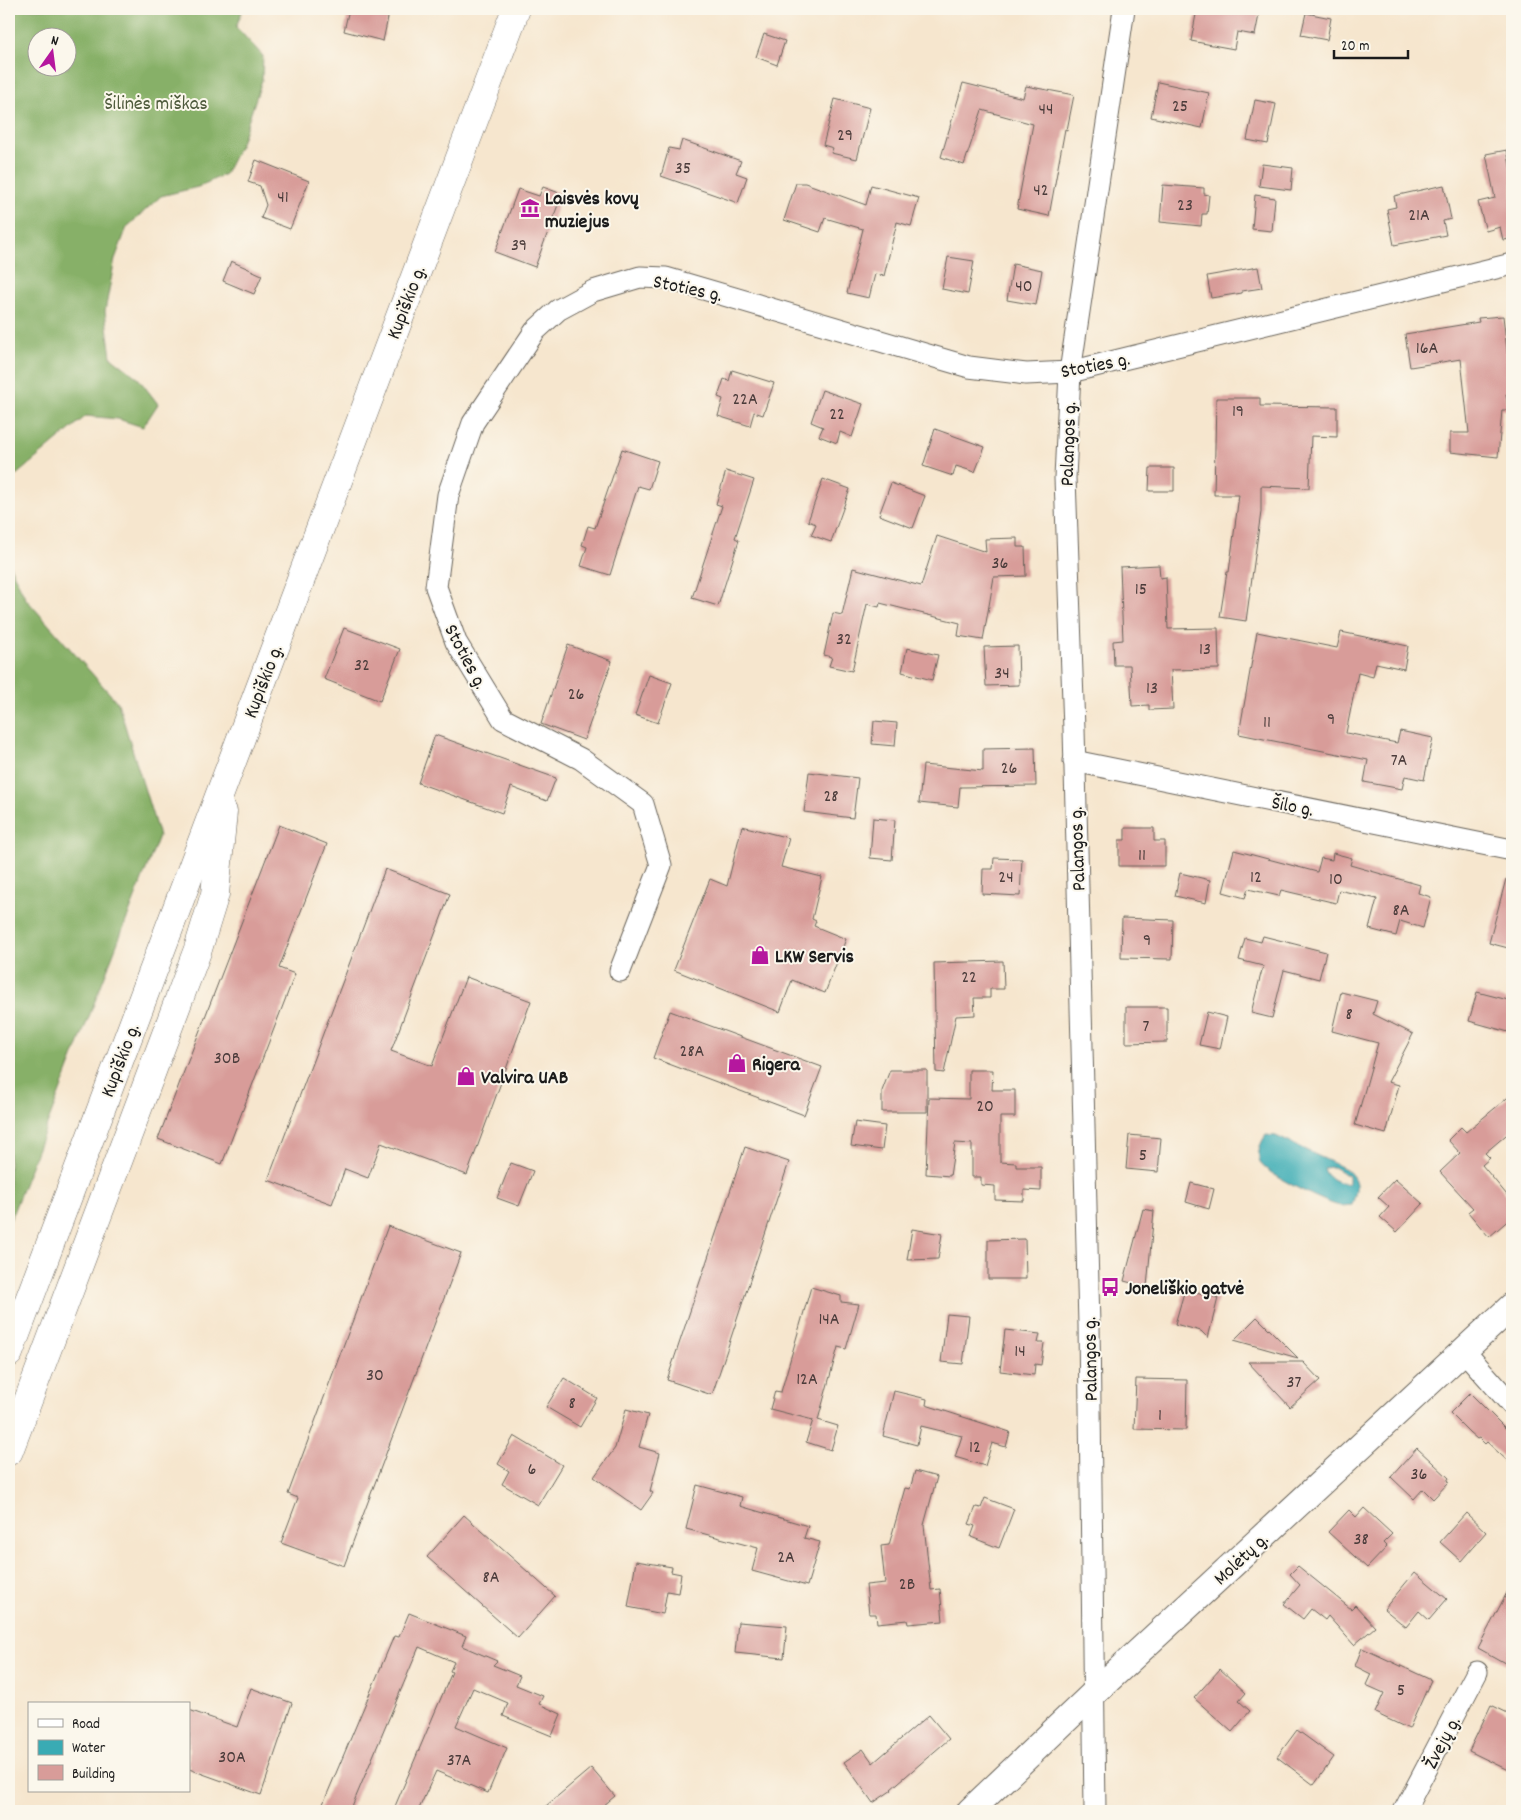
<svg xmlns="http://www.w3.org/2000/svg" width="1521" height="1820" viewBox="0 0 1521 1820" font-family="Dekko,sans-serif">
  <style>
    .forest { fill: #87b068; stroke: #526642; fill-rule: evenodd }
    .water { fill: #39abb4; stroke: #2a6468; fill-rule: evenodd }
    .building { fill: #d89c99 }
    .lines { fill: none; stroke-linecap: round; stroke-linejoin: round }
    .minor-casing { stroke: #68635a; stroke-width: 23 }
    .tertiary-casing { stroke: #68635a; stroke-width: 28 }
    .trunk-casing { stroke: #68635a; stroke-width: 29 }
    .minor { stroke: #fff; stroke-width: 21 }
    .tertiary { stroke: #fff; stroke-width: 26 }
    .trunk { stroke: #fff; stroke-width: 28 }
    .labels { text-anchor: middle; stroke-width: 4; stroke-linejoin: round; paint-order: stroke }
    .number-label { font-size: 18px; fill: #4b3c3b }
    .park-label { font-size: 20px; fill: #4e5a3c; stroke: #fbf7ec }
    .poi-label { font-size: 20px; font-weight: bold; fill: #1c1c1c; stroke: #fbf7ec; text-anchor: start }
    .street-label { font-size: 20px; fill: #1c1c1c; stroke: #fbf7ec }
  </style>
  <rect width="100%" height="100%" fill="#fbf7ec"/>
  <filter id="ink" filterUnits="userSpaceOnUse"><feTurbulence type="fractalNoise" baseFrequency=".02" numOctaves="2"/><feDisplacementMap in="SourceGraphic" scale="10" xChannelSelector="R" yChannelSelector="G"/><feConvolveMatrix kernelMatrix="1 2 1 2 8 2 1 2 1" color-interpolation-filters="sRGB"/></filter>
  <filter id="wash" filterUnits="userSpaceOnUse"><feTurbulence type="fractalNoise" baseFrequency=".0096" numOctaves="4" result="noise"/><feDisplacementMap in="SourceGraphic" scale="20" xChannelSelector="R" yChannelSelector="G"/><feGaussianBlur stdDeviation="1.12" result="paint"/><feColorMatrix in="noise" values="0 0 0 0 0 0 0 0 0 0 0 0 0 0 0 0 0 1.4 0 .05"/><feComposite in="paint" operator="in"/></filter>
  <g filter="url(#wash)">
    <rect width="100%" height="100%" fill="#f6e6ce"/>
    <g class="forest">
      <path d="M9,9H243L236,27L263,56L262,80L241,143L225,174L198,187L161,196L127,227L115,259L105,311L111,357L138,378L158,404L143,427L118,419L86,416L9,481ZM38,38H68V68H38Z"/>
      <path d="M9,564L26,599L118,703L159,836L9,1223Z"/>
    </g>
    <path class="water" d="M1266,1135L1276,1136L1346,1169C1360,1181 1357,1189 1352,1205C1349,1205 1344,1206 1341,1206C1328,1205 1267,1174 1261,1164C1256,1155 1260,1143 1266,1135ZM1333,1167L1349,1176V1182L1347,1184C1338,1183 1326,1178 1324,1168Z"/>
    <g id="blocks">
      <g class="building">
        <path d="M349,9H372L389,13L383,41L344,31Z"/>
        <path d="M1197,9H1254L1253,14L1259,15L1255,35L1237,32L1234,49L1191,41Z"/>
        <path d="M1306,13L1331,18L1327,40L1301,35Z"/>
        <path d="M764,34L785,41L777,65L756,57Z"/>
        <path d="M1158,82L1209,93L1202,128L1151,117Z"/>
        <path d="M963,83L1023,98L1026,86L1074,95L1067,130L1065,129L1049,216L1017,209L1033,124L982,110L964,165L941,157Z"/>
        <path d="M835,99L870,108L857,159L831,153L833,148L823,145Z"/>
        <path d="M1255,100L1276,104L1268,144L1247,140Z"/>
        <path d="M682,140L741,161L736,173L747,177L738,203L661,176L669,148L679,150Z"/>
        <path d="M1507,150L1512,176V239L1503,240L1500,227L1486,231L1478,202L1495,198L1486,154Z"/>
        <path d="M256,160L309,181L290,229L261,218L266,205L260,186L248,182Z"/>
        <path d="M1262,164L1293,168L1291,190L1259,186Z"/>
        <path d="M796,183H805L866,205L871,185L919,198L911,226L897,222L884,276L875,274L869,298L847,293L863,229L825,218L820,232L784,220Z"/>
        <path d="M1163,185L1204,188V194L1209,195L1207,214H1202L1201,226L1160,222Z"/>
        <path d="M1444,185L1451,219L1443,221L1446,235L1394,245L1387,209L1396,207L1394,196Z"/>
        <path d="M543,187L562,194L535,267L495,252L518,189L539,196Z"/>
        <path d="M1255,195L1275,198L1272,231L1252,229Z"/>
        <path d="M948,257L974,261L968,294L942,289Z"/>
        <path d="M231,261L262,275L254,294L223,281Z"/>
        <path d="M1013,264L1042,270L1036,305L1007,300Z"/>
        <path d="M1258,267L1262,288L1242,291V293L1211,298L1207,276Z"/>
        <path d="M1503,316L1512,393L1506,394L1508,410H1502L1498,457L1450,452V433H1469L1461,359L1410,367L1405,334L1479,322L1478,318Z"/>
        <path d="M732,370L774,383L763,415L754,412L750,426L718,416L723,399L718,397L724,379L729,381Z"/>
        <path d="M822,390L863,404L852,437L840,432L837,443L819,436L823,427L811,422Z"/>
        <path d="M1216,398H1260V406L1337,407V437L1311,436L1309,488L1261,486V512L1246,621L1220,617L1227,572H1229L1239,495H1214Z"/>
        <path d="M935,429L985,447L975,472L956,466L953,476L923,466Z"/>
        <path d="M622,449L658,461L649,489L638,486L610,575L581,566L587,547L582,545L588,526L595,528Z"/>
        <path d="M1150,468H1174V491H1149Z"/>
        <path d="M726,471L754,480L735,538L739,540L718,606L692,598L722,506L716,504Z"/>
        <path d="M823,479L850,489L831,542L811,535L816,524L808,521Z"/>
        <path d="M891,483L925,496L913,528L879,515Z"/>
        <path d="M937,536L986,552L985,539L1017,538V547H1025L1026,576L994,577L983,640L958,636L960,623L880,603L879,607L867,604L852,671L829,666L832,657L824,655L833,613L842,615L853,568L921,586Z"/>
        <path d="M1159,565L1160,578L1166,577L1168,629L1218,628L1219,669L1171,670L1173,709L1149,710V705L1132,706L1130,665H1114L1113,641L1123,640L1120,567Z"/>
        <path d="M344,628L400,649L380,701L324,679Z"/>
        <path d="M1257,632L1337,648L1341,632L1408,646L1404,669L1376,663L1373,677L1358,673L1346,733L1397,743L1400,731L1433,738L1424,780L1405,776L1402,789L1364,782L1368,760L1239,734Z"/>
        <path d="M568,645L612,661L584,740L541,724Z"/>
        <path d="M1018,646L1019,685L986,686L984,647Z"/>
        <path d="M907,648L938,655L932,680L902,672Z"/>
        <path d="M649,675L672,683L658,723L635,715Z"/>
        <path d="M874,721L897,723L895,746L872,744Z"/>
        <path d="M435,735L556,778L547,801L511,787L502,813L418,783Z"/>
        <path d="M1035,748L1036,786L960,787L958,807L919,803L923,765L983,771V749Z"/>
        <path d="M809,772L858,778L853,818L804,812Z"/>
        <path d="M873,818L895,820L892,860L870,858Z"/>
        <path d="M279,825L327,844L279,968L295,974L222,1164L158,1139Z"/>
        <path d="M742,826L789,838L781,867L822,877L812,919L816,921L814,926L846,939L825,993L792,980L780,1012L674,970L710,879L727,886Z"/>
        <path d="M1125,828H1154V841H1165V866H1119V840H1125Z"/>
        <path d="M1234,850L1317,872L1321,858L1332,860L1333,853L1352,858L1350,865L1420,885L1418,893L1431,897L1423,928L1400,921L1396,936L1369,929L1377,899L1339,890L1336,903L1281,890L1279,896L1248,889L1245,898L1223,892Z"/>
        <path d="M994,858L1022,859L1020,896L982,894L983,869H993Z"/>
        <path d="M385,869L450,894L391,1051L432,1066L466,977L531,1001L467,1175L381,1143L368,1178L345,1169L332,1204L268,1180Z"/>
        <path d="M1180,873L1210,880L1206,903L1175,896Z"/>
        <path d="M1506,879L1512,880V949L1489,943Z"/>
        <path d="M1122,918L1173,920L1172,959L1121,958Z"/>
        <path d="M1263,936L1326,952L1319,979L1284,970L1272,1018L1251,1013L1263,966L1239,960L1245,938L1261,942Z"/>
        <path d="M1003,961L1004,989H990V998H974L975,1015L956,1016L944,1073L936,1072L934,963Z"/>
        <path d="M1341,992L1377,1001L1373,1014L1413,1034L1388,1082L1399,1085L1386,1134L1355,1125L1378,1043L1332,1031Z"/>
        <path d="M1477,992L1512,1001V1033L1469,1021Z"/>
        <path d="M1126,1007H1167V1042L1126,1043Z"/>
        <path d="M670,1011L822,1067L804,1115L653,1058Z"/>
        <path d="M1207,1012L1227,1017L1220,1049L1199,1045Z"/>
        <path d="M890,1070H927V1112H882V1091Z"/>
        <path d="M969,1070H993L992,1090H1015V1117H1000V1162L1016,1163V1167H1041V1191L1024,1190V1201L995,1200V1186L981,1185V1177H972V1144L955,1143L950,1176L926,1174L929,1098L969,1099Z"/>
        <path d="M1512,1094V1130L1485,1153L1490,1158L1482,1165L1512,1201V1217L1489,1237L1468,1212L1473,1208L1440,1172L1460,1153L1448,1140L1461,1127L1466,1132Z"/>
        <path d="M855,1122L885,1126L882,1150L851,1146Z"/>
        <path d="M1129,1135L1161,1138L1158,1172L1126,1169Z"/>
        <path d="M745,1147L789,1162L712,1395L667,1380Z"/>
        <path d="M511,1163L533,1171L519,1206L497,1198Z"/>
        <path d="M1395,1179L1423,1204L1397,1232L1380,1217L1389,1207L1378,1197Z"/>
        <path d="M1191,1183L1214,1189L1209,1209L1186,1202Z"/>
        <path d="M1143,1209L1154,1211L1147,1287L1124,1281Z"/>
        <path d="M388,1226L461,1253L344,1566L281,1543L298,1498L288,1494Z"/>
        <path d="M912,1229L942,1234L938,1259L907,1260Z"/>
        <path d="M1025,1239L1026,1279H988V1240Z"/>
        <path d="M811,1287L841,1296V1302L859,1304L846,1349L838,1347L818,1420L838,1426L831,1450L806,1442L813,1420L770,1409L775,1391L781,1392Z"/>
        <path d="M1185,1289L1218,1298L1208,1338L1201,1331L1175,1324Z"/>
        <path d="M947,1314L969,1316L963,1364L941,1362Z"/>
        <path d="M1257,1317L1298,1358L1234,1340Z"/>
        <path d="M1005,1330L1040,1334L1038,1343H1044L1041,1365L1035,1364L1034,1375L1000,1371Z"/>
        <path d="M1248,1362H1303L1320,1380L1290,1407Z"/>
        <path d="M564,1378L597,1398L580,1427L546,1407Z"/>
        <path d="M1136,1379L1187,1380L1186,1430L1134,1429Z"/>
        <path d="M894,1391L927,1399L926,1405L1010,1432L1006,1447L992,1443L985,1466L955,1457L962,1436L921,1426L917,1445L883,1436Z"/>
        <path d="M1470,1393L1512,1435V1465L1487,1442L1485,1444L1479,1438L1477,1439L1469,1432L1450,1413Z"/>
        <path d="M626,1409L648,1415L639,1447L660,1453L650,1491L653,1493L641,1510L594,1477L615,1448Z"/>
        <path d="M514,1436L562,1465L538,1505L502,1484L509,1471L498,1464Z"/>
        <path d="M1417,1448L1449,1478L1447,1481L1449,1482L1433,1499L1423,1489L1414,1499L1391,1477Z"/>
        <path d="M915,1471L937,1477L924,1525L931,1590L940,1589L943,1621L908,1624L907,1620L877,1623L876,1614H869L866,1585L885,1583L881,1546L889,1545L905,1488L910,1489Z"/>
        <path d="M697,1485L742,1497L740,1506L808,1526L804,1538L820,1542L807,1586L752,1571L758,1548L686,1529Z"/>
        <path d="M985,1498L1014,1509L999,1548L971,1537L975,1526L969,1524L976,1507L981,1508Z"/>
        <path d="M1364,1508L1392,1534L1383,1543L1387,1547L1367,1568L1328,1532L1349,1510L1356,1517Z"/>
        <path d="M1466,1513L1486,1532L1461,1561L1440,1542Z"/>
        <path d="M464,1515L555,1596L518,1638L427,1557Z"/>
        <path d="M636,1561L672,1567L671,1572L681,1574L678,1593L667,1591L663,1614L628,1607Z"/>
        <path d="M1298,1566L1351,1609L1355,1605L1375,1627L1354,1645L1328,1616L1325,1620L1311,1609L1303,1619L1284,1604L1300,1585L1290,1574Z"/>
        <path d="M1415,1572L1447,1599L1429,1620L1419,1611L1406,1627L1384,1609Z"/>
        <path d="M1512,1583V1667L1478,1648Z"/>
        <path d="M409,1613L466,1636L462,1646L497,1661L493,1665L520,1676L516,1685L543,1696L539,1704L561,1714L552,1736L503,1716L508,1703L473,1688L456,1726L507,1748L488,1793L436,1771L418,1811H393L452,1672L450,1671L454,1662L419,1647L350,1811H320L394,1636L399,1637Z"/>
        <path d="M738,1622L787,1626L784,1658L735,1653Z"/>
        <path d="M1362,1648L1431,1680L1409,1729L1375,1713L1384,1693L1366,1685L1371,1674L1355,1666Z"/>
        <path d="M1220,1669L1246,1693L1239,1701L1250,1711L1232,1732L1194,1698Z"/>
        <path d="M251,1688L292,1703L261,1795L189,1769V1710L237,1727Z"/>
        <path d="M1491,1705L1512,1715V1772L1469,1751Z"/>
        <path d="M929,1715L949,1739L891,1789L892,1790L873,1803L844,1762L863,1749L873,1763Z"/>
        <path d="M1297,1730L1334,1757L1314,1785L1277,1757Z"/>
        <path d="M591,1768L615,1796L597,1811H540Z"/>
      </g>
    </g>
  </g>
  <g filter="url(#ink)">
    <use href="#blocks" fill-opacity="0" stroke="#68635a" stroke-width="1"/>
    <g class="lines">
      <g class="minor-casing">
        <g id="minor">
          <path d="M1074,761L1512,850"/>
          <path d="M620,971L661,865L643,804L581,759L503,719L456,642L436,587L448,495L473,423L535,331L558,310L593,291L640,277L666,278L969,367L1026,374L1070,372L1512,264"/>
          <path d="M1464,1351L1512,1405"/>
          <path d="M1095,1811L1089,1325L1074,729L1065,478L1070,372L1124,9"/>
          <path d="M1404,1811L1477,1672"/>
        </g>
      </g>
      <g class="tertiary-casing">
        <path id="tertiary" d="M970,1811L1094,1693L1512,1306"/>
      </g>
      <g class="trunk-casing">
        <g id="trunk">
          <path d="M9,1353L516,9"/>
          <path d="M9,1451L198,949L215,894L223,812"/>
        </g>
      </g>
      <use href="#minor" class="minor"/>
      <use href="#tertiary" class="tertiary"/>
      <use href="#trunk" class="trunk"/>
    </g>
  </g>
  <defs>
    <g id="museum-bare" transform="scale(1.5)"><path d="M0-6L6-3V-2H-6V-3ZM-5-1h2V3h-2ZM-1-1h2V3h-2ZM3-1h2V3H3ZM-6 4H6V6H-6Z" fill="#b5179e" stroke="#fbf7ec" stroke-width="2.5" paint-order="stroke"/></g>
    <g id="shop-bare" transform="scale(1.5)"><path d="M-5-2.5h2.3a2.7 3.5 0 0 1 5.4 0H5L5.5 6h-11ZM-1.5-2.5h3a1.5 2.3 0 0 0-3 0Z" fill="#b5179e" stroke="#fbf7ec" stroke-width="2.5" paint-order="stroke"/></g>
    <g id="bus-bare" transform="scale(1.5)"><path d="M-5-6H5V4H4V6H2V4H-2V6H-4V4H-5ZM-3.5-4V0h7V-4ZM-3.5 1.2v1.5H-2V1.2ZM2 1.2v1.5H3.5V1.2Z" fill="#b5179e" stroke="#fbf7ec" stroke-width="2.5" paint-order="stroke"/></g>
  </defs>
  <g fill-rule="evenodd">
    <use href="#museum-bare" x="530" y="208"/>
    <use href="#shop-bare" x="760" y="955"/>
    <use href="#shop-bare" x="737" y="1063"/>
    <use href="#shop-bare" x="466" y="1076"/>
    <use href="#bus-bare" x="1110" y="1287"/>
  </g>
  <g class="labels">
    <g class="number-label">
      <text x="1180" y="111">25</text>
      <text x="1046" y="114">44</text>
      <text x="845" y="140">29</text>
      <text x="683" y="173">35</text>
      <text x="1041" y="195">42</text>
      <text x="283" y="202">41</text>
      <text x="1185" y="210">23</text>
      <text x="1419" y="220">21A</text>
      <text x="519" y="250">39</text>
      <text x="1024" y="291">40</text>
      <text x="1427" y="353">16A</text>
      <text x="745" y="404">22A</text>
      <text x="1238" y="416">19</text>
      <text x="837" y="419">22</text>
      <text x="1000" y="568">36</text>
      <text x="1141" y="594">15</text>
      <text x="844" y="644">32</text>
      <text x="1205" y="654">13</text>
      <text x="362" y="670">32</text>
      <text x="1002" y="678">34</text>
      <text x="1152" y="693">13</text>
      <text x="576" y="699">26</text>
      <text x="1331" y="724">9</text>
      <text x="1267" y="727">11</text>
      <text x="1399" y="765">7A</text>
      <text x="1009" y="773">26</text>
      <text x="831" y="801">28</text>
      <text x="1142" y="860">11</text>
      <text x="1006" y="882">24</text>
      <text x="1256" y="882">12</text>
      <text x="1336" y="884">10</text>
      <text x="1401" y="915">8A</text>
      <text x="1147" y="945">9</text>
      <text x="969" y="982">22</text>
      <text x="1349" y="1019">8</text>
      <text x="1146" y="1031">7</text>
      <text x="692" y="1056">28A</text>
      <text x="227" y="1063">30B</text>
      <text x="985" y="1111">20</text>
      <text x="1143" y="1160">5</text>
      <text x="829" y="1324">14A</text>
      <text x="1020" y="1356">14</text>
      <text x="375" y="1380">30</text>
      <text x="807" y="1384">12A</text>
      <text x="1294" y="1387">37</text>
      <text x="572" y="1408">8</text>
      <text x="1160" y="1420">1</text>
      <text x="975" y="1452">12</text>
      <text x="532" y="1474">6</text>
      <text x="1419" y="1479">36</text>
      <text x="1361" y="1544">38</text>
      <text x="786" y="1562">2A</text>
      <text x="491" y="1582">8A</text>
      <text x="907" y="1589">2B</text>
      <text x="1401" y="1695">5</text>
      <text x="232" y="1762">30A</text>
      <text x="459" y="1765">37A</text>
    </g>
    <g class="park-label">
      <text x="156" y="109">Šilinės miškas</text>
    </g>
    <g class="poi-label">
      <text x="545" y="204">Laisvės kovų<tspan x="545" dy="23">muziejus</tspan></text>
      <text x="775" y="962">LKW Servis</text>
      <text x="752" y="1070">Rigera</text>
      <text x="481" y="1083">Valvira UAB</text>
      <text x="1125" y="1294">Joneliškio gatvė</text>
    </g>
    <g class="street-label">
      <text transform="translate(688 287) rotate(12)" y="7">Stoties g.</text>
      <text transform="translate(405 302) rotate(-69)" y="7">Kupiškio g.</text>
      <text transform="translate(1095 364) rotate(-11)" y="7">Stoties g.</text>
      <text transform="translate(1067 444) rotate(-88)" y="7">Palangos g.</text>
      <text transform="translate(467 656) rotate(62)" y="7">Stoties g.</text>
      <text transform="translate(262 681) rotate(-69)" y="7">Kupiškio g.</text>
      <text transform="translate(1293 805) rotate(11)" y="7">Šilo g.</text>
      <text transform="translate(1076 849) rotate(-92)" y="7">Palangos g.</text>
      <text transform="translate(119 1060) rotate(-69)" y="7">Kupiškio g.</text>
      <text transform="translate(1089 1359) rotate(-91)" y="7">Palangos g.</text>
      <text transform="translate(1240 1558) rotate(-43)" y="7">Molėtų g.</text>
      <text transform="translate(1441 1742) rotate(-62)" y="7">Žvejų g.</text>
    </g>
  </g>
  <rect width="1521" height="1820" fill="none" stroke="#fbf7ec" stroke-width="30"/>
  <rect x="28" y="1702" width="162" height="90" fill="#fbf7ec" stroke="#a29f99"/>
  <rect x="38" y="1719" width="25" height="8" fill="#ffffff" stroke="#a29f99"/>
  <text x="72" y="1728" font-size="15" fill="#1c1c1c">Road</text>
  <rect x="38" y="1740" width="25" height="15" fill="#39abb4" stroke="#a29f99"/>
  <text x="72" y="1752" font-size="15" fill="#1c1c1c">Water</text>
  <rect x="38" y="1765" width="25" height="15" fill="#d89c99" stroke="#a29f99"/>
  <text x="72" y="1778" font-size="15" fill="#1c1c1c">Building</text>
  <g transform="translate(52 52) rotate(14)"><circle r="24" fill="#fbf7ec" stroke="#a29f99"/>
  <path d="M0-4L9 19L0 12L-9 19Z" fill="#b5179e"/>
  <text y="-8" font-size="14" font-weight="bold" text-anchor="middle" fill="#1c1c1c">N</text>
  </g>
  <path d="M1334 50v8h74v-8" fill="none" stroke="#1c1c1c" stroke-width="2.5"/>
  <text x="1341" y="50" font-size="15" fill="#1c1c1c" stroke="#fbf7ec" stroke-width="4" paint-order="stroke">20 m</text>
</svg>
